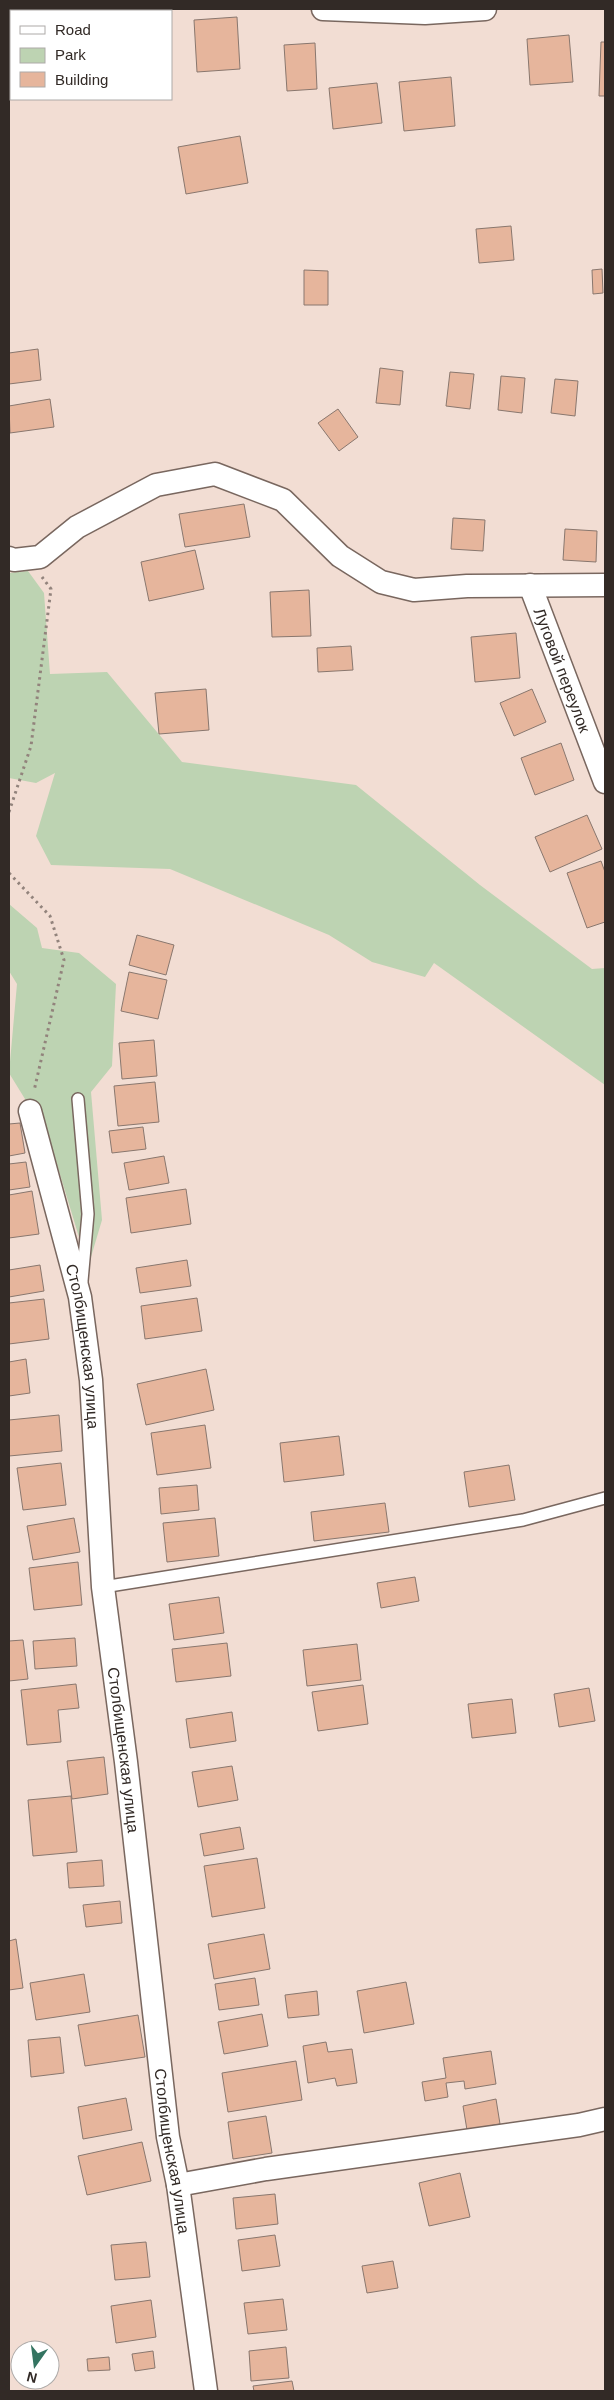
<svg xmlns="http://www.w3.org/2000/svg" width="614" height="2400" viewBox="0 0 614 2400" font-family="Helvetica,sans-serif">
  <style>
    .green { fill: #bdd3b2 }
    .building { fill: #e6b59c; stroke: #89776e }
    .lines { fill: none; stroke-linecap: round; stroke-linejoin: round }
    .lane-casing { stroke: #79675f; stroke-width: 14 }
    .street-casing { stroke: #79675f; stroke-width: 25 }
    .path { stroke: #92837c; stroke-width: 3; stroke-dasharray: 2.5 4; stroke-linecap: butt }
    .lane { stroke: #fff; stroke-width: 11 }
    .street { stroke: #fff; stroke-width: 22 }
    .labels { text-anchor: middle; stroke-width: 5; stroke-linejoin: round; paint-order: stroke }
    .street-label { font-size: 16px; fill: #322a26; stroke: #fff }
  </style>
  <rect width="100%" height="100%" fill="#f2ddd3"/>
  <g class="green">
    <path d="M28,571L44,593L50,674L107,672L182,762L356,785L480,885L592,969L605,968V1085L434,963L425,977L372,962L329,935L170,869L51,865L36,836L55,773L36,783L9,778V573Z"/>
    <path d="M9,904L37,928L42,948L79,953L116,984L112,1066L91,1092L102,1220L88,1267L49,1138L9,1073L17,984L9,971Z"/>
  </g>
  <g class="building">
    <path d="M237,17L240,69L197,72L194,20Z"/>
    <path d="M569,35L573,82L530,85L527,39Z"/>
    <path d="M601,42H605V96H599Z"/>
    <path d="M315,43L317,89L287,91L284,45Z"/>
    <path d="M451,77L455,126L404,131L399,82Z"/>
    <path d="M377,83L382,123L333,129L329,88Z"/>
    <path d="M240,136L248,183L186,194L178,147Z"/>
    <path d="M511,226L514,260L479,263L476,229Z"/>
    <path d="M602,269L603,293L593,294L592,270Z"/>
    <path d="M304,270L328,271V305H304Z"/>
    <path d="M38,349L41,380L9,384V353Z"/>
    <path d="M380,368L403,371L400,405L376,403Z"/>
    <path d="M450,372L474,374L470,409L446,406Z"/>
    <path d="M501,376L525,378L522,413L498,410Z"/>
    <path d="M555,379L578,381L575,416L551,413Z"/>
    <path d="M50,399L54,427L10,433L9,406Z"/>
    <path d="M338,409L358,437L339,451L318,423Z"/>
    <path d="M244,504L250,537L185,547L179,514Z"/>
    <path d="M453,518L485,520L483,551L451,549Z"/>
    <path d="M565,529L597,531L596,562L563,560Z"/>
    <path d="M195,550L204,589L149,601L141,562Z"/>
    <path d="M309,590L311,636L272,637L270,592Z"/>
    <path d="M516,633L520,678L475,682L471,637Z"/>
    <path d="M351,646L353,670L318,672L317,648Z"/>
    <path d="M206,689L209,730L159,734L155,693Z"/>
    <path d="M532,689L546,722L514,736L500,703Z"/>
    <path d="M561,743L574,780L535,795L521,758Z"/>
    <path d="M587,815L602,849L550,872L535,837Z"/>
    <path d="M601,861L605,872V922L587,928L567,873Z"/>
    <path d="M137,935L174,945L166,975L129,965Z"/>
    <path d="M129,972L167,980L158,1019L121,1011Z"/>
    <path d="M154,1040L157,1076L122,1079L119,1043Z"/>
    <path d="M155,1082L159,1122L118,1126L114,1086Z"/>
    <path d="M20,1123L25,1153L9,1156V1124Z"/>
    <path d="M143,1127L146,1149L112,1153L109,1131Z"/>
    <path d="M164,1156L169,1183L129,1190L124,1163Z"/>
    <path d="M26,1162L30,1187L9,1190V1164Z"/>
    <path d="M186,1189L191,1224L131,1233L126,1198Z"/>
    <path d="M32,1191L39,1234L9,1238V1195Z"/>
    <path d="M187,1260L191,1286L140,1293L136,1268Z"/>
    <path d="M40,1265L44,1291L9,1297V1270Z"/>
    <path d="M197,1298L202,1331L145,1339L141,1306Z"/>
    <path d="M44,1299L49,1339L9,1344V1303Z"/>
    <path d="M26,1359L30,1393L9,1396V1362Z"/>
    <path d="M206,1369L214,1410L146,1425L137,1384Z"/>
    <path d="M59,1415L62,1451L9,1456V1420Z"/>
    <path d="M205,1425L211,1468L157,1475L151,1433Z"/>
    <path d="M339,1436L344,1475L284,1482L280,1443Z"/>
    <path d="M61,1463L66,1505L23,1510L17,1468Z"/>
    <path d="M509,1465L515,1500L469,1507L464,1472Z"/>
    <path d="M197,1485L199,1510L161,1514L159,1488Z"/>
    <path d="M385,1503L389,1532L314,1541L311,1512Z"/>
    <path d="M74,1518L80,1552L33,1560L27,1526Z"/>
    <path d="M215,1518L219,1556L167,1562L163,1523Z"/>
    <path d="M78,1562L82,1605L34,1610L29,1568Z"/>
    <path d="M415,1577L419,1601L381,1608L377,1583Z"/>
    <path d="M219,1597L224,1633L174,1640L169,1604Z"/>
    <path d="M75,1638L77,1666L35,1669L33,1641Z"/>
    <path d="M23,1640L28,1679L9,1681V1641Z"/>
    <path d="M227,1643L231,1676L176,1682L172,1649Z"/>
    <path d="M357,1644L361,1680L307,1686L303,1650Z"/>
    <path d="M76,1684L79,1708L58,1710L61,1742L27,1745L21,1690Z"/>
    <path d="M363,1685L368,1724L318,1731L312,1692Z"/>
    <path d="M589,1688L595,1721L559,1727L554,1694Z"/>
    <path d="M512,1699L516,1733L472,1738L468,1704Z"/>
    <path d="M232,1712L236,1741L190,1748L186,1719Z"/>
    <path d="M104,1757L108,1794L72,1799L67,1761Z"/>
    <path d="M232,1766L238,1800L198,1807L192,1772Z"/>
    <path d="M71,1796L77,1852L33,1856L28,1800Z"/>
    <path d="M240,1827L244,1849L204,1856L200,1834Z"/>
    <path d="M257,1858L265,1908L212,1917L204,1866Z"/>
    <path d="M102,1860L104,1886L69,1888L67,1863Z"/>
    <path d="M120,1901L122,1923L86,1927L83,1905Z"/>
    <path d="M264,1934L270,1969L214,1979L208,1944Z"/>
    <path d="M16,1939L23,1988L9,1990V1941Z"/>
    <path d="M84,1974L90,2012L36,2020L30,1983Z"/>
    <path d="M255,1978L259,2005L219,2010L215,1984Z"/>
    <path d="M406,1982L414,2024L364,2033L357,1991Z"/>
    <path d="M317,1991L319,2015L288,2018L285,1995Z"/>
    <path d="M262,2014L268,2046L224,2054L218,2022Z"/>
    <path d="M138,2015L145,2057L85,2066L78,2025Z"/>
    <path d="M60,2037L64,2073L31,2077L28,2040Z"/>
    <path d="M326,2042L328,2052L352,2049L357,2083L337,2086L335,2078L308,2083L303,2046Z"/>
    <path d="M491,2051L496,2084L465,2089L464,2081L446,2083L448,2097L425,2101L422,2082L446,2078L443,2058Z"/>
    <path d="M296,2061L302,2100L228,2112L222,2073Z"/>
    <path d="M126,2098L132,2130L83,2139L78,2107Z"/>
    <path d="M496,2099L500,2124L467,2130L463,2106Z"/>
    <path d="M266,2116L272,2153L233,2159L228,2122Z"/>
    <path d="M142,2142L151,2181L87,2195L78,2156Z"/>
    <path d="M460,2173L470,2217L429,2226L419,2183Z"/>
    <path d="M275,2194L278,2224L236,2229L233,2198Z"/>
    <path d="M275,2235L280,2266L242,2271L238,2240Z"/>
    <path d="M146,2242L150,2277L115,2280L111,2245Z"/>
    <path d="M393,2261L398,2288L367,2293L362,2266Z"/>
    <path d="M283,2299L287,2330L248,2334L244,2303Z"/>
    <path d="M151,2300L156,2337L116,2343L111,2306Z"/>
    <path d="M286,2347L289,2378L251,2381L249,2351Z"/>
    <path d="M153,2351L155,2368L135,2371L132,2354Z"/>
    <path d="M109,2357L110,2370L88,2371L87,2359Z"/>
    <path d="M292,2381L294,2391H254L253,2386Z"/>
  </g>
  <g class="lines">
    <g class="lane-casing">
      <g id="lane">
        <path d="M78,1099L88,1214L82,1281"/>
        <path d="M103,1587L523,1520L605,1498"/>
      </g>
    </g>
    <g class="street-casing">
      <g id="street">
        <path d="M323,9L425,13L485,9"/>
        <path d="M84,11L140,9"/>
        <path d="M9,15H11"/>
        <path d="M9,558L14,560L40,557L77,527L156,485L215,474L283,500L340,556L381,582L414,590L467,586L605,585"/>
        <path id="s1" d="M530,585L605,782"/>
        <path id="s2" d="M30,1111L80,1297L91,1380L103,1587L126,1762L168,2137L178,2185L206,2391"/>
        <path d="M178,2185L266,2169L579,2125L605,2119"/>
      </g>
    </g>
    <g class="path">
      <path d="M9,812L31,746L51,589L42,577"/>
      <path d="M9,873L50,916L64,960L34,1091"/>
    </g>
    <use href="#lane" class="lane"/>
    <use href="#street" class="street"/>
  </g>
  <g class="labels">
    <g class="street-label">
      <text dy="6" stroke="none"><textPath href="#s1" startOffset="91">Луговой переулок</textPath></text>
      <text dy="6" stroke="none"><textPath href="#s2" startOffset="242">Столбищенская улица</textPath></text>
      <text dy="6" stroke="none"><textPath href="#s2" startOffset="648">Столбищенская улица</textPath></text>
      <text dy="6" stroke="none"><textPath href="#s2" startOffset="1052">Столбищенская улица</textPath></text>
    </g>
  </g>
  <rect width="614" height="2400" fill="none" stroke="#322a26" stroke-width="20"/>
  <rect x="10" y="10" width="162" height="90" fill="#ffffff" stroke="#adaaa8"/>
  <rect x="20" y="26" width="25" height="8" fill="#ffffff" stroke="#adaaa8"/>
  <text x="55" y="35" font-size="15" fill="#322a26">Road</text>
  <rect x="20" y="48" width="25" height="15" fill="#bdd3b2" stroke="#adaaa8"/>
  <text x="55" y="60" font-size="15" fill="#322a26">Park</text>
  <rect x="20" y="72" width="25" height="15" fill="#e6b59c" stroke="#adaaa8"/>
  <text x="55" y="85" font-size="15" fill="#322a26">Building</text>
  <g transform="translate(35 2365) rotate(194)"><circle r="24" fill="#ffffff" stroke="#adaaa8"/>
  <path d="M0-4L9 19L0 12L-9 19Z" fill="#347461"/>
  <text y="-8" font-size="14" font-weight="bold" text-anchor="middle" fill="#322a26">N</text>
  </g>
</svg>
